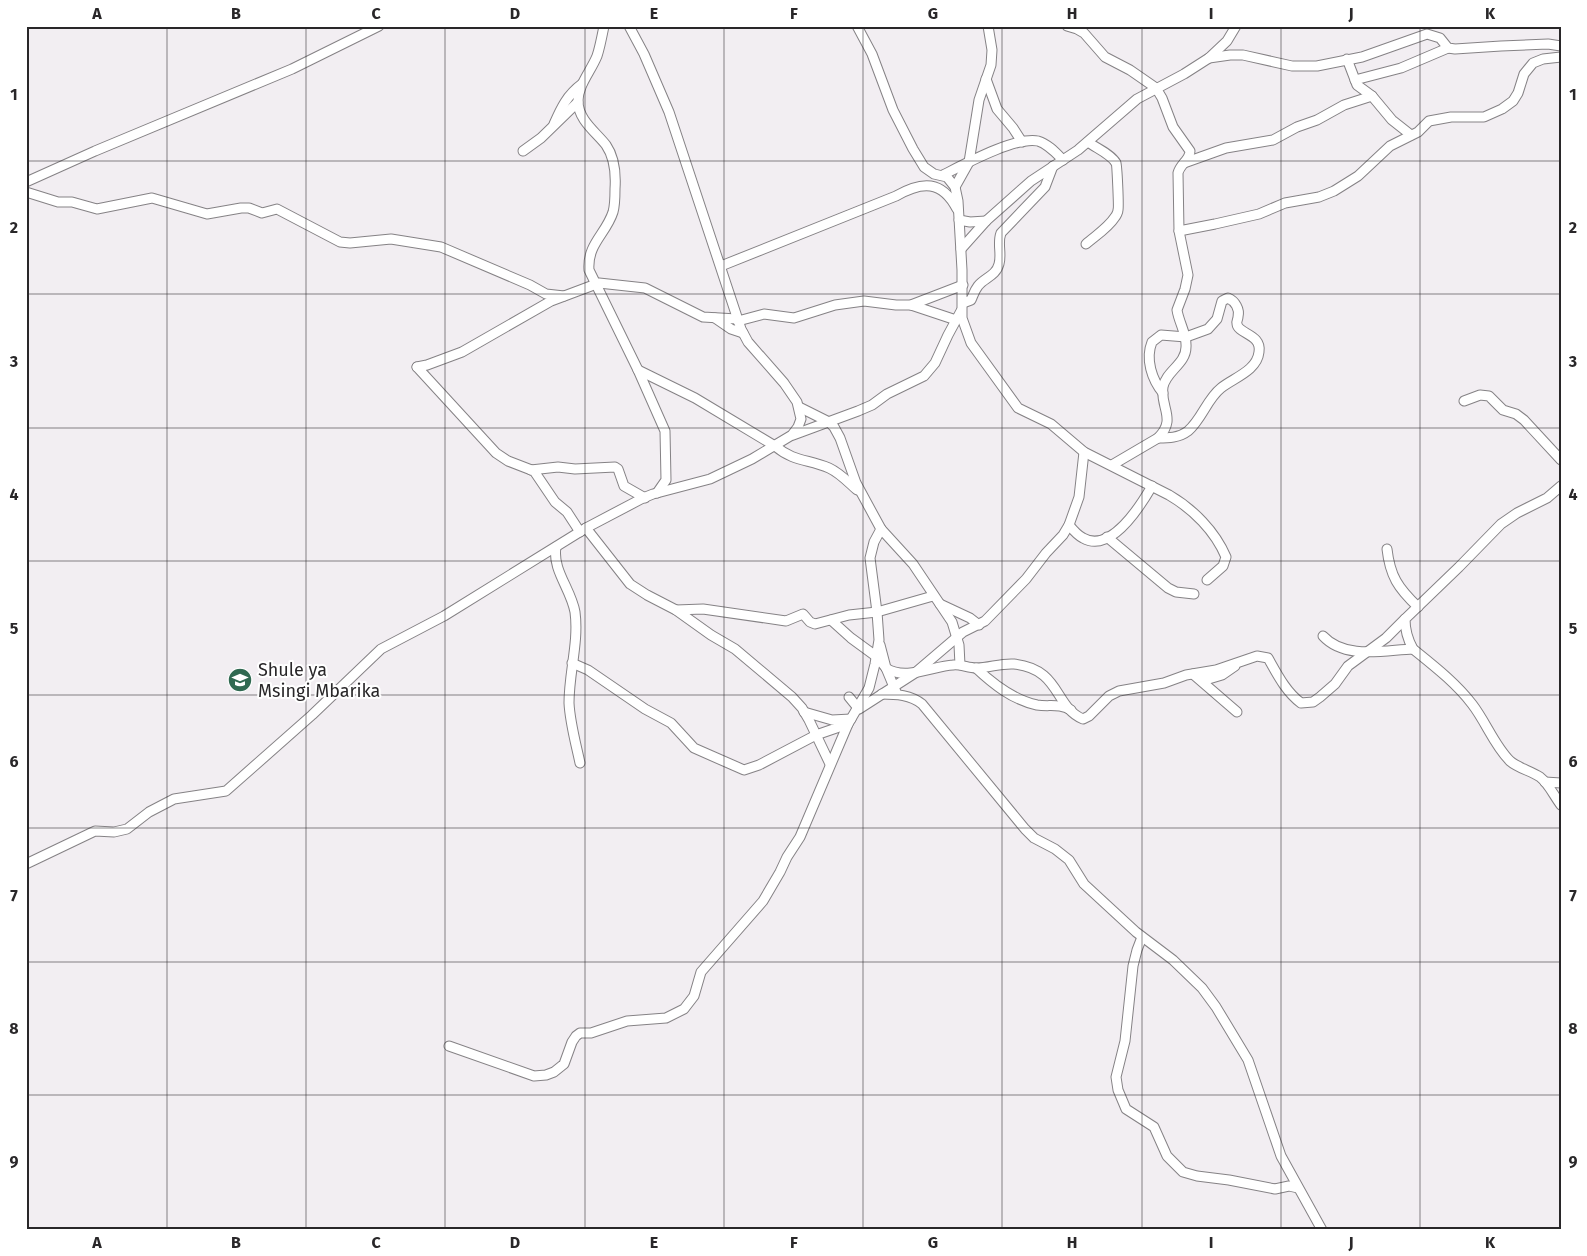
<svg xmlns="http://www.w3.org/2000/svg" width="1587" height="1256" viewBox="0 0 1587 1256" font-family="'Fira Sans',sans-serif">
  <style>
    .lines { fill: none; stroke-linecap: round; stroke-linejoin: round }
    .street-casing { stroke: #858285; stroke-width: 11 }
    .street { stroke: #fff; stroke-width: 9 }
    .grid { fill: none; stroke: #292729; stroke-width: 1; stroke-opacity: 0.55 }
    .labels { text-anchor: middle; stroke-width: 4; stroke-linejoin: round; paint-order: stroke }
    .poi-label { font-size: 18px; fill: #292729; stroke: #fff; text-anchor: start }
    .neatline { fill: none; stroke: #292729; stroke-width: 2 }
    .grid-label { font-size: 16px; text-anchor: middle; font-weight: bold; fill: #292729 }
  </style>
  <rect width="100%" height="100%" fill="#f2eef2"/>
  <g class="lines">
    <g class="street-casing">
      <g id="street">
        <path d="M604,26C602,36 600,47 597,56C591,71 578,85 578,101C578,120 596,132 606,145C615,158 616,174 615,189C615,196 615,205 613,212C606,234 587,244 589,270L638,370L665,431L666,480L657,493"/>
        <path d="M857,26L872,54L893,110L913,149L924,167L934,174L947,177L955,187L958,201L962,270V318L971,343L1018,408L1051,424L1084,452L1169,495C1193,509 1215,531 1226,557L1223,566L1207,580"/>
        <path d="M1067,26L1077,29L1084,33L1105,57L1130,70L1156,88L1162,98L1173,127L1190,151C1190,160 1180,164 1178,173L1179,231L1188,275L1185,289L1177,310C1179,323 1187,334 1186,347C1186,364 1166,371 1163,387C1160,408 1177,419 1158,438L1112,465"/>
        <path d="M1209,58L1230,55H1243L1292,66H1317L1362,57L1427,34L1440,38L1448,48L1455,49L1501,46L1548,44L1561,46"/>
        <path d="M1347,59L1357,85L1372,96L1392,120L1411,135"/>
        <path d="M986,79L997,109L1013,128L1022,142"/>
        <path d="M1355,80L1401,68L1448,48"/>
        <path d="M554,124C561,108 567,95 582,84"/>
        <path d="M523,151L541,138L578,102"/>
        <path d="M1184,163L1226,148L1273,140L1297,127L1317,120L1344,105L1372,96"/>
        <path d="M943,175C963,165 1016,136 1038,141C1048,144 1056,153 1063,160"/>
        <path d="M26,182L95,151L292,69L379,26"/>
        <path d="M955,187L969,162L979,100L991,65L992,50L988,26"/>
        <path d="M26,192L58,202H72L97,209L152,198L207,214L241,208H249L262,213L277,209L340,242L350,243L391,239L441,247L530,285L546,294L564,296"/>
        <path d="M959,220L970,222L986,221"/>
        <path d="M1179,231L1215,224L1259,214L1285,203L1319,197L1334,191L1358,176L1390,146L1418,132L1429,121L1451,117H1484L1502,109L1513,101L1518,93L1524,74L1533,63L1543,59L1561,57"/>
        <path d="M1086,244C1095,236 1108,228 1115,217C1116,216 1118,212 1118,210C1119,207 1117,165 1116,163C1111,154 1096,148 1088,142"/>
        <path d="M961,249L986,221L1031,181L1078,150L1137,99L1184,74L1209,58L1227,41L1236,26"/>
        <path d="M721,266L896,196C922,181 942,180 957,209"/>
        <path d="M963,303L971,300C973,296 974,291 978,286C984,278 996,276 999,264C1002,254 997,243 1001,233L1045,187L1053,166"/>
        <path d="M911,305L956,320"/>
        <path d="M715,318L731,329L743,333"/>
        <path d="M738,321L764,314L794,318L835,305L864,301L896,305H911L963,285"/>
        <path d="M417,367L427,365L462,352L551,301L599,283L645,288L703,317L737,319"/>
        <path d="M417,367L496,453L508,461L534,471L555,502L567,512L580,532"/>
        <path d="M638,370L695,398L775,446C794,462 808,459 829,468C840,473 848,482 857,490"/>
        <path d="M1464,401L1480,395L1489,396L1503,410L1516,414L1524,420L1561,460"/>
        <path d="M793,435L858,411L872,405L887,394L924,376L935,363L948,335L961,311"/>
        <path d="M1158,438C1168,438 1179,438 1188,431C1202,419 1207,399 1221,388C1233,378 1257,371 1259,352C1262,334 1238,334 1237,324C1236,321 1238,320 1238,317C1240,309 1235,301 1228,298L1222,301L1217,319L1208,329L1186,337L1161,335L1152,342C1145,359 1152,380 1163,393"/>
        <path d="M531,470L558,467L575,469L615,467L618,469L624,486L645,498"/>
        <path d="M1561,486L1547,498L1517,513L1501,524L1459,567L1405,619C1405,630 1408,640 1413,649C1434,666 1456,683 1472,704C1486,722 1494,745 1510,761C1518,768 1531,771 1540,777C1549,784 1554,796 1561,805"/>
        <path d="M1069,525C1073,530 1077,535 1083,538C1111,554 1141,505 1152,486"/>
        <path d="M586,528L630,584L647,595L676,610L711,635L735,649L792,697L802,708L809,720L830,764"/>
        <path d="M881,529L913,564L952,622L959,645L960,665"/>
        <path d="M1107,537L1168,588L1176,592L1194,594"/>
        <path d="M556,547C552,570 571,589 575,612C579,642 569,672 569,703C570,723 576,744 580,763"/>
        <path d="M1387,549C1390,576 1398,588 1418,607"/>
        <path d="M940,604L970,618L979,625"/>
        <path d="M676,610L703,609L786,621L803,614L810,622L815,624L849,615L877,612L933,596"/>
        <path d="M831,620L851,638L877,657L886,668L896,692"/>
        <path d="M1323,636C1345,660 1385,650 1413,649"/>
        <path d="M880,645L886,668C905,681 933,666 953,665C961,664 968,668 976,668C989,668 1001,663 1014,664C1061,669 1054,707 1083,719L1089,716L1109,696L1119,691L1164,683L1186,675L1216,670L1257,656L1268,658C1277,674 1286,692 1301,703L1313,702L1320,697L1335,684L1348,666L1386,638L1405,619"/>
        <path d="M572,663L588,670L645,709L671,723L694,748L744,770L759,765L816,735L848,724"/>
        <path d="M976,668C993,684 1013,700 1037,705C1049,707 1059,703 1071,710"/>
        <path d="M1193,674L1237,712"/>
        <path d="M1202,681L1222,675L1235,666"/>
        <path d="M882,694C896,694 911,695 922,704L1025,829L1034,838L1055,849L1069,860L1084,884L1136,932L1173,960L1202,988L1216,1007L1248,1060L1281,1156L1322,1230"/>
        <path d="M849,697L858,708"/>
        <path d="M859,709L915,673L963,632L985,621L1026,579L1046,553L1063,535L1069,525L1079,497L1084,452"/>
        <path d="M804,712L832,720L851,719"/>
        <path d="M1545,782L1561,783"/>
        <path d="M26,864L95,831L114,832L127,829L149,812L174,799L226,791L312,715L381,649L444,616L586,528L643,498L653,494L710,479L752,459L792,435L798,427L801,419L797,402L784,383L748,342L741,329L669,112L644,54L629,26"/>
        <path d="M1142,937L1137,950L1133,966L1125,1041L1116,1077L1118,1090L1126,1109L1154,1127L1167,1156L1183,1172L1197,1176L1229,1180L1275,1189L1289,1186L1298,1188"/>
        <path d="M449,1046L534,1076L546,1075L554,1072L564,1064L572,1042L576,1036L580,1033H591L627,1021L666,1018L684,1009L694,996L701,972L763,901L780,872L787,857L800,837L848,724L869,688L875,664L879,640L877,612L870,558L874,542L881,529L856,483L840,438L834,427L829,422L799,407"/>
      </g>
    </g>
    <use href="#street" class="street"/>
  </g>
  <path class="grid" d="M167,26V1230M306,26V1230M445,26V1230M585,26V1230M724,26V1230M863,26V1230M1002,26V1230M1142,26V1230M1281,26V1230M1420,26V1230M26,161H1561M26,294H1561M26,428H1561M26,561H1561M26,695H1561M26,828H1561M26,962H1561M26,1095H1561"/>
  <defs>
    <g id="school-disc" transform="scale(1.25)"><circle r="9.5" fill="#306951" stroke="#fff"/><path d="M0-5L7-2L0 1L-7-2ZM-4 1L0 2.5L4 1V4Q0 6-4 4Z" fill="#fff"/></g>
  </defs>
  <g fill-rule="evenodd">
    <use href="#school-disc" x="240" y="680"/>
  </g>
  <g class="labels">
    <g class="poi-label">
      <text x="258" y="676">Shule ya<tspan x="258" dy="21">Msingi Mbarika</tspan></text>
    </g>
  </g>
  <rect width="1587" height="1256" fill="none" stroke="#ffffff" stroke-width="55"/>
  <rect x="28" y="28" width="1532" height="1200" class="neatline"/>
  <g class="grid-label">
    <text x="97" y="19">A</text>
    <text x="236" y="19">B</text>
    <text x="376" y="19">C</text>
    <text x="515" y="19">D</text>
    <text x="654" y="19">E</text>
    <text x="794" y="19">F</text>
    <text x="933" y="19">G</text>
    <text x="1072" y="19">H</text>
    <text x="1211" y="19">I</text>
    <text x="1351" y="19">J</text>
    <text x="1490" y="19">K</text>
    <text x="14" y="100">1</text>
    <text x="1573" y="100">1</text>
    <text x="14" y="233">2</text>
    <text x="1573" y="233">2</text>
    <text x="14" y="367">3</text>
    <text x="1573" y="367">3</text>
    <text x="14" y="500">4</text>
    <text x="1573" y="500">4</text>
    <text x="14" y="634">5</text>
    <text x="1573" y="634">5</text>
    <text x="14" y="767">6</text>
    <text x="1573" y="767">6</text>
    <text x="14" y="901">7</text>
    <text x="1573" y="901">7</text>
    <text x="14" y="1034">8</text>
    <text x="1573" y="1034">8</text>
    <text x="14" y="1167">9</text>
    <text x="1573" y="1167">9</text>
    <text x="97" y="1248">A</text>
    <text x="236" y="1248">B</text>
    <text x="376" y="1248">C</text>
    <text x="515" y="1248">D</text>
    <text x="654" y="1248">E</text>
    <text x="794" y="1248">F</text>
    <text x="933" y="1248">G</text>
    <text x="1072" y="1248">H</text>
    <text x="1211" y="1248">I</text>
    <text x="1351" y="1248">J</text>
    <text x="1490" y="1248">K</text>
  </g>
</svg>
